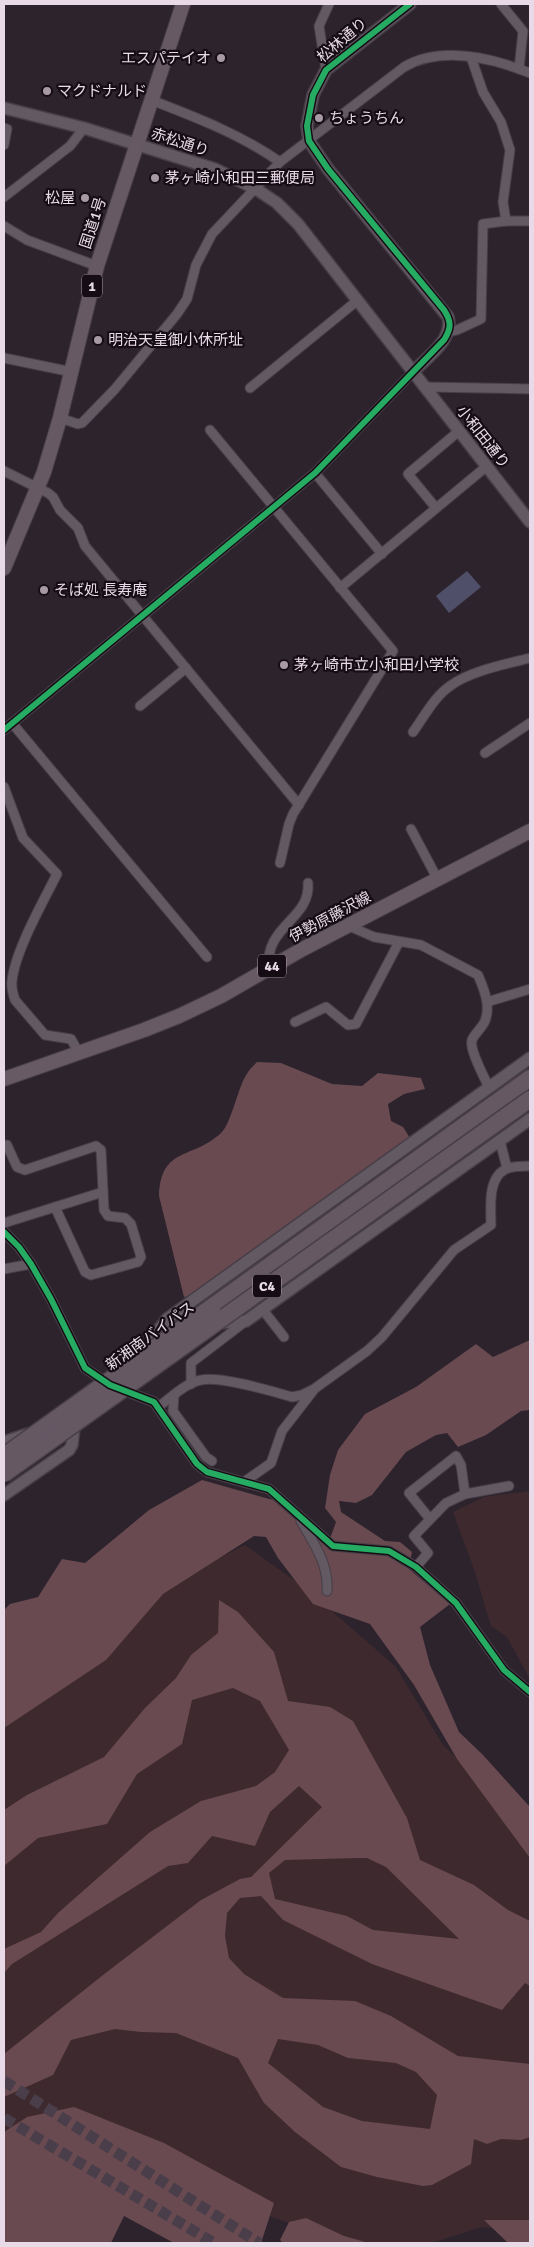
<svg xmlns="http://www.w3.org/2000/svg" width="534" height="2247" viewBox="0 0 534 2247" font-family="Signika,'Noto Sans JP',sans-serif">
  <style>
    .green { fill: #3e2a2e }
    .forest { fill: #694a50; fill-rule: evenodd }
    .water { fill: #504f69 }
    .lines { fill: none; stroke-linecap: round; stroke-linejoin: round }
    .tertiary-tunnel { stroke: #493e49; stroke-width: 11; stroke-dasharray: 11 5.5; stroke-linecap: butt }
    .minor-casing { stroke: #473e47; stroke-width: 11 }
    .tertiary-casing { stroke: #473e47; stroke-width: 14 }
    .primary-casing { stroke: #473e47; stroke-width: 16 }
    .trunk-casing { stroke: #473e47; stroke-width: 16 }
    .motorway-casing { stroke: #473e47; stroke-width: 19 }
    .minor { stroke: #635962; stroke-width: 9 }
    .tertiary { stroke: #635962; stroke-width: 11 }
    .primary { stroke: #685a64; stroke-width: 14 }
    .trunk { stroke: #675964; stroke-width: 14 }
    .motorway { stroke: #665863; stroke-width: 16 }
    .motorway-bridge-casing { stroke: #473e47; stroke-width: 19; stroke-linecap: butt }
    .motorway-bridge { stroke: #665863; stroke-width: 16 }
    .cycleway-casing { stroke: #150c14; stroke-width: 9 }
    .cycleway { stroke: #26ab63; stroke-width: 6 }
    .poi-dot { fill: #a79aa5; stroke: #150c14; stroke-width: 2 }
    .labels { text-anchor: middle; stroke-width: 4.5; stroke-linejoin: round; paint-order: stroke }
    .shield { fill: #150c14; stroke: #a99ca7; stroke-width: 1 }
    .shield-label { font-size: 14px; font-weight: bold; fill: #e8dae6 }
    .street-label { font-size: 15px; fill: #e8dae6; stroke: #150c14 }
    .poi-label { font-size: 15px; fill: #e8dae6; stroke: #150c14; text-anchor: start }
  </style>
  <rect width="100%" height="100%" fill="#2d232d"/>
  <g class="green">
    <path d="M530,1491V1679L507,1637L491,1626L475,1572L453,1512L484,1497Z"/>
    <path d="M245,1545L309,1591L396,1667L443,1745L502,1801L530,1844V2232L481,2227L432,2243H346L255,2211L107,2120L4,2243V1714L134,1600Z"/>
  </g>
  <g class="forest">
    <path d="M257,1062L281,1063L332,1084L362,1086L378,1073L421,1078L425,1089L404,1094L388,1104L391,1121L403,1127L410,1138L191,1296L184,1297L159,1196C161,1146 192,1160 221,1133C230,1126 238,1089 245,1077C248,1071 253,1066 257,1062Z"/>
    <path d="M530,1340V1410L521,1411L486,1435L458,1447L447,1433L436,1435L406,1452L372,1495L356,1503L339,1501L341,1512L385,1541L400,1542L412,1552L409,1569L450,1604L420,1627L430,1665L459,1732L483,1755L530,1807V1858L457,1759L414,1685L370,1624L313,1604L278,1558L266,1537L254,1536L163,1594L106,1660L4,1728V1610L10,1604L38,1597L62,1559L85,1563L149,1510L202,1480L273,1500L327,1547L336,1522L325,1508L330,1475L338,1450L365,1414L416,1387L476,1344L493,1357Z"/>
    <path d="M219,1600L238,1612L274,1652L288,1701L330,1707L353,1721L407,1818L420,1860L474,1885L508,1910L530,1921V1986L525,1983L502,2010L372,1964L283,1920L261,1896L240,1898L227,1913L225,1936L229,1958L244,1974L283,1998L355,2001L391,2016L458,2056L530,2064V2137L521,2140L501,2139L487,2144L474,2139L471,2164L432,2185L423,2186L377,2177L341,2167L295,2132L264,2103L238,2058L176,2033L141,2032L115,2029L71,2040L53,2075L4,2097V2054L103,1975L201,1900L240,1879L251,1877L322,1807L299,1786L270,1812L255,1846L212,1836L188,1863L168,1866L12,1964L4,1973V1949L41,1932L58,1913L150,1832L201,1801L256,1786L275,1772L289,1750L260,1701L233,1688L192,1700L182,1744L137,1774L107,1824L38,1838L4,1866V1810L27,1795L104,1757L145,1708L176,1678L191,1655L218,1633ZM358,1858H367L386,1867L459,1939L373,1930L347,1916L275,1899L269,1873L285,1860ZM278,2039L318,2045L348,2058L396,2063L416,2072L437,2095L430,2129L362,2121L323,2107L268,2063Z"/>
    <path d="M74,2107L164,2143L274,2203L261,2243H174L124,2216L111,2243H4V2132L27,2117Z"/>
    <path d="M306,2218L344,2236L369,2243H283L280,2240L289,2222Z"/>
    <path d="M484,2220H530V2243H508Z"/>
  </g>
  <path class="water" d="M467,571L481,587L449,613L436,596Z"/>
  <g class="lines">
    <g class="tertiary-tunnel">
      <path d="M4,2081L259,2243"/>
      <path d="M4,2118L214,2243"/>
    </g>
    <g class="minor-casing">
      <g id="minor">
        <path d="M501,4L523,31L519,69"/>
        <path d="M471,57L483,92L501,122L510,150L503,202L506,221"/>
        <path d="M326,70L319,26L329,4"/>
        <path d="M151,100C195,117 240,134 280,162"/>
        <path d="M4,128L7,129L4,145"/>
        <path d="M4,197L70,146L84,128"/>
        <path d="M4,226L27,240L97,266"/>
        <path d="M449,332L457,330L481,319L483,224L506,221H530"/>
        <path d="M4,358L72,372"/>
        <path d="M425,387L530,389"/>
        <path d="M250,388L358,300"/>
        <path d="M60,418L78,424L82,423L115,389L177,314L187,299L196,265L212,234L280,162L404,67C442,45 492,58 530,73"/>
        <path d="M210,430L393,651L293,814L289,824L280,863"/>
        <path d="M4,471L48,493L53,497L60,510L78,528L85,546L299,805"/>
        <path d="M315,473L382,554"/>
        <path d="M436,508L408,474L459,431"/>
        <path d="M340,588L487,466"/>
        <path d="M140,706L186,668"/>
        <path d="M12,723L207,957"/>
        <path d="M4,730L315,473L413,372"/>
        <path d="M413,732C424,717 434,697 450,686C470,671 506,664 530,658"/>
        <path d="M485,753L530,723"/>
        <path d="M4,787L23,838L57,874C43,902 15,951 12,981C11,988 13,994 15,1000L45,1035L71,1039L79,1053"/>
        <path d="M411,829L437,878"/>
        <path d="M349,926L374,937L421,945L478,975C484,989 491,1006 485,1021C482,1028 475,1033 472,1040C469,1050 485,1078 489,1088"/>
        <path d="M269,968C264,926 311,919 308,883"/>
        <path d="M487,1002L530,989"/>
        <path d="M295,1022L326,1007L348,1025L356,1024L399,942"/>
        <path d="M500,1141L507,1168"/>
        <path d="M4,1146L7,1145L17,1167L25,1170L96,1146L101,1150L104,1210L108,1216L125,1218L131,1224L141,1257L138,1262L91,1275L85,1272L55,1207"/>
        <path d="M4,1223L103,1192"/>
        <path d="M4,1232L19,1247L31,1264L51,1299L85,1368L108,1384"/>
        <path d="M4,1269L31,1264"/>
        <path d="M263,1310L284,1337"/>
        <path d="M191,1384V1363L246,1321"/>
        <path d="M120,1389L154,1402L197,1464L207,1472L269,1489L333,1546L389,1551L416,1567L456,1603L504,1670L530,1692"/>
        <path d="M174,1396L173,1411L206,1457L212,1461"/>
        <path d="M158,1407C171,1398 185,1383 201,1380C219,1376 272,1391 292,1397L302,1395L314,1389L367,1351L382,1337L454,1250L491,1225C491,1208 487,1178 506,1169C512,1166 523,1166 530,1166"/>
        <path d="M244,1482L271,1463L282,1431L313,1391"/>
        <path d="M430,1519L409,1493L456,1456L461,1465L465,1494"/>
        <path d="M301,1521C314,1544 329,1564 327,1591"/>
        <path d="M416,1567L428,1553L414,1536L446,1503L465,1494L509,1486"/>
      </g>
    </g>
    <g class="tertiary-casing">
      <g id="tertiary">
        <path d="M410,4L326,70L313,95L307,126L309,141L328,169L448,317C454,340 427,357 413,372"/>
        <path d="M4,108L84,128L215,169L256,189L277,203L298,224L530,522"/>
        <path d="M217,1323L246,1321L530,1119"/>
        <path d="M147,1349L154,1344L155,1335L167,1319L530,1058"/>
        <path d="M4,1442L28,1434"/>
        <path d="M4,1495L69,1450L72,1445L75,1419"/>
      </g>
    </g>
    <g class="primary-casing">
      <path id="primary" d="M4,1079L144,1030L179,1016L221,996L301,950L530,831"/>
    </g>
    <g class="trunk-casing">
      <path id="trunk" d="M4,568L44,472L60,418L97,266L183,4"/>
    </g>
    <g class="motorway-casing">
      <path id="motorway" d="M213,1306L530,1078"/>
    </g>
    <use href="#minor" class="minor"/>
    <use href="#tertiary" class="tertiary"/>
    <use href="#primary" class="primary"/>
    <use href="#trunk" class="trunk"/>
    <use href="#motorway" class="motorway"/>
    <g class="motorway-bridge-casing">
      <g id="motorway-bridge">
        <path d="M4,1456L213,1306"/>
        <path d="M4,1474L530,1099"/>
      </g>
    </g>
    <use href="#motorway-bridge" class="motorway-bridge"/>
    <g class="cycleway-casing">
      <g id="cycleway">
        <path d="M4,730L315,473L444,340C451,329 452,322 444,310L328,169L309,141L307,126L313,95L326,70L410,4"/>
        <path d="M4,1232L19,1247L31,1264L51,1299L85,1368L110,1385L154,1402L197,1464L207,1472L269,1489L333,1546L389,1551L416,1567L456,1603L504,1670L530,1692"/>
      </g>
    </g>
    <use href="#cycleway" class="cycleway"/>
  </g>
  <g class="poi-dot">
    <circle cx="221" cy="58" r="5"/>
    <circle cx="47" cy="91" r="5"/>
    <circle cx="319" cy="118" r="5"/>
    <circle cx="155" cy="178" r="5"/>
    <circle cx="85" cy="198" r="5"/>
    <circle cx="98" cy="340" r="5"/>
    <circle cx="44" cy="590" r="5"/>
    <circle cx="284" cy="665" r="5"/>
  </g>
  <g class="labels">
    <g class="shield">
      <rect x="82" y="274.5" width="20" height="23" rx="4"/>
      <rect x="258" y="954.5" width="28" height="23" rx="4"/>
      <rect x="253" y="1274.5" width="28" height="23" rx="4"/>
    </g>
    <g class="shield-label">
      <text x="92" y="291">1</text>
      <text x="272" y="971">44</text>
      <text x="267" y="1291">C4</text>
    </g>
    <g class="street-label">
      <text transform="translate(342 40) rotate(-40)" y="5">松林通り</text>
      <text transform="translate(180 142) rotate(18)" y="5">赤松通り</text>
      <text transform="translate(93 223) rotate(-72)" y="5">国道1号</text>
      <text transform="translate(483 437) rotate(52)" y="5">小和田通り</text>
      <text transform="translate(330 917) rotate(-28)" y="5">伊勢原藤沢線</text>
      <text transform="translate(150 1336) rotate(-36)" y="5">新湘南バイパス</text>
    </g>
    <g class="poi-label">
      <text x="211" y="63" text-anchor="end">エスパテイオ</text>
      <text x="57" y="96">マクドナルド</text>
      <text x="329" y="123">ちょうちん</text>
      <text x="165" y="183">茅ヶ崎小和田三郵便局</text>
      <text x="75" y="203" text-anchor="end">松屋</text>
      <text x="108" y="345">明治天皇御小休所址</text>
      <text x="54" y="595">そば処 長寿庵</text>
      <text x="294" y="670">茅ヶ崎市立小和田小学校</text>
    </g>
  </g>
  <rect width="534" height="2247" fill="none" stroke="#e8dae6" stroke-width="10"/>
</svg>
